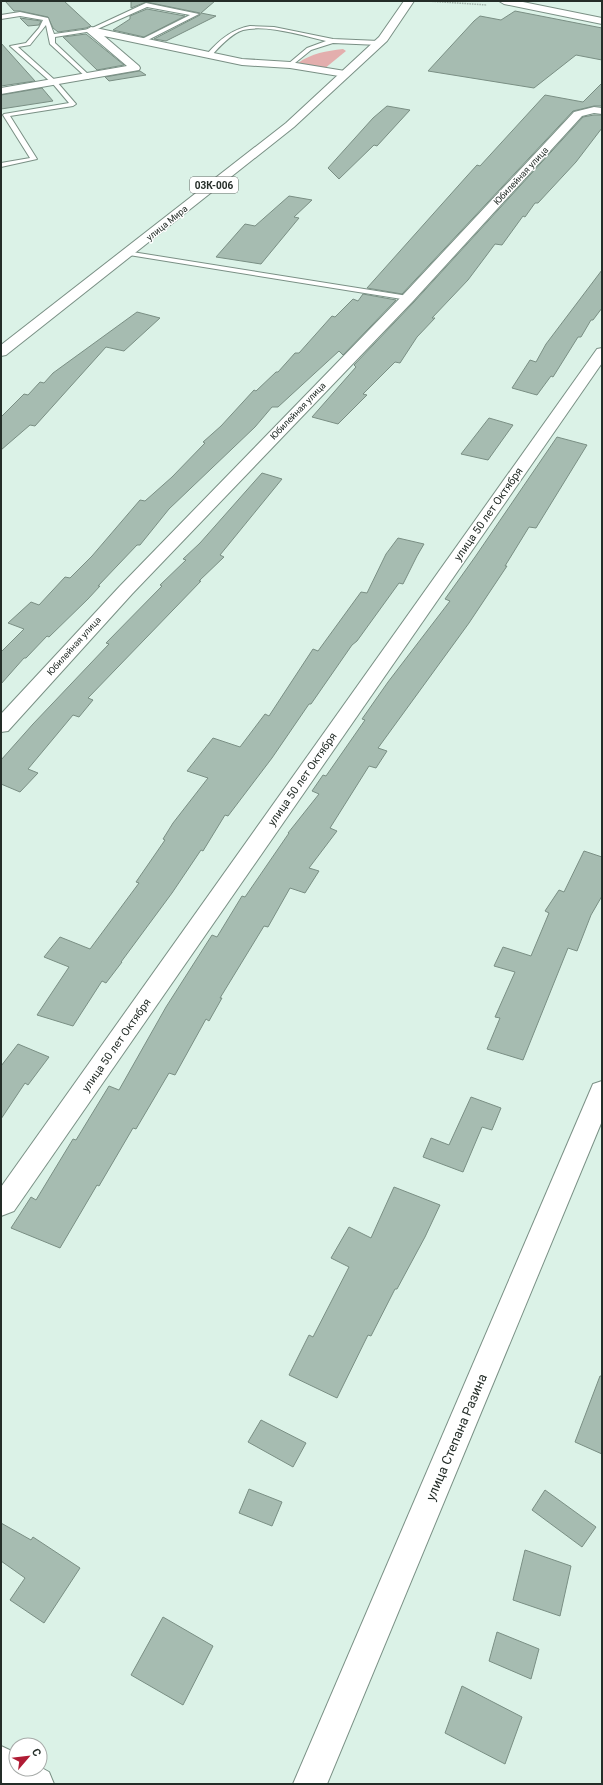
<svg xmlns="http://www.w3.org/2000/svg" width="603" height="1785" viewBox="0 0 603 1785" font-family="Roboto,sans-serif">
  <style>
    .green { fill: #e3aead }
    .building { fill: #a6bcb1; stroke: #7a8f84 }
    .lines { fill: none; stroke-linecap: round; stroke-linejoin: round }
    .service-casing { stroke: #7a9085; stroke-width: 2 }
    .minor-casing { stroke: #7a9085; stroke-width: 2 }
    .tertiary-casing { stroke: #7a9085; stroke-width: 2 }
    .primary-casing { stroke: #7a9085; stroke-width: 2 }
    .path { stroke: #a2b4ab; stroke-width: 1.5; stroke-dasharray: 1.5 1; stroke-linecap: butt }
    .service { fill: #fff; fill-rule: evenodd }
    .minor { fill: #fff; fill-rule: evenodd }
    .tertiary { fill: #fff; fill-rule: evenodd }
    .primary { fill: #fff; fill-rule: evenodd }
    .labels { text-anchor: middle; stroke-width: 3; stroke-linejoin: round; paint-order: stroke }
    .far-street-label { font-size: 9px; fill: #242d28; stroke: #fff }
    .shield { fill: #fff; stroke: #666c68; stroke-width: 1 }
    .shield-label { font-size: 10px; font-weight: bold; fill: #242d28 }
    .street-label { font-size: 11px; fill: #242d28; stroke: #fff }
    .near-street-label { font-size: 13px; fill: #242d28; stroke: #fff }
  </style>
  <rect width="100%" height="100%" fill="#dbf2e7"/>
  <path class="green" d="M343,49L346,51L324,69L302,66L298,63C312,53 326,51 343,49Z"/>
  <g class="building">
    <path d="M5,1H64L91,26L86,28L58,32L53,28L48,17L20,11H14Z"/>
    <path d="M131,1H215L201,13L216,16L166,41L154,39L200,15V13L146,2L131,8Z"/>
    <path d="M147,9L185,16L144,37L113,30L130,19V16Z"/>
    <path d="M515,11L602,28V60L576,55L534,88L428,71L474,21L480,16L501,20Z"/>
    <path d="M20,18L41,21L39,25L28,26Z"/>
    <path d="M86,34L124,65L97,70L63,37Z"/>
    <path d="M1,43L35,81L1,86Z"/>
    <path d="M139,71H140L146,75L109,81L105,77Z"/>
    <path d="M602,83V106H594L573,111L402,294L367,288L467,176L477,165L480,166L545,95L583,102Z"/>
    <path d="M42,88L53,101L1,109V95Z"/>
    <path d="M387,106L410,110L377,146L374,145L339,179L328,168L373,118Z"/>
    <path d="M594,115H602V128L576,162L538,203H535L525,217L523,216L502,245L495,244L468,280L432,318H435L417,337L400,363L395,362L363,394L367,395L338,424L312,417L356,367L354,365L414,302L583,117Z"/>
    <path d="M289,196L312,200L294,217L299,218L261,264L216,257L245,224L255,226Z"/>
    <path d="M602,270V308L593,320H591L581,337H578L553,377L551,376L537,395L512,388L530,360L536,362L546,344Z"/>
    <path d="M363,294L396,300L343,355L339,351L278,407H272L255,427L169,509L140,545H137L98,586H100L88,599L49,637L47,636L26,658H24L1,684V652L24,629L8,623L31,602L39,605L65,577L70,578L92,556L140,500L145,501L172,477L205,443L203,442L221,426L254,390L256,391L276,372H278L295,353H299L332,316L335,317L353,299L358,301Z"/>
    <path d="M137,312L160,318L124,351L106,347L35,426L30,425L1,450V417L24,394L28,395L40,382L44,383L53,373Z"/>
    <path d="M489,418L513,425L488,460L461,454Z"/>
    <path d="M557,437L587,445L536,528L529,527L505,566H507L469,623L378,748L387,751L376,768L369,766L330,828L337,831L309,868L319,871L305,893L290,888L268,927L264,926L220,998H222L209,1021L206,1019L175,1075L169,1073L136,1129L133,1128L99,1186L97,1185L60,1248L11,1228L31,1197L36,1200L73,1139L76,1140L109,1086L119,1090L166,1007L212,935L217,937L242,896L245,897L289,833H288L319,794L312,791L323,775L326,776L365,720L362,719L388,682L450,601L445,599L475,557Z"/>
    <path d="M262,473L282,479L220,555L224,557L199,581H201L88,698L93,700L79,717L73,715L28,769L38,773L20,792L1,784V760L33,724L109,644L106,643L162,586L160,585L186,560L183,559L200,543Z"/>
    <path d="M398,538L424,544L417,556L403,584L399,583L357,641L352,645L311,704H309L272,758L228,816L225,815L203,851L201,850L172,893L121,962H122L106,983L102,981L73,1026L37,1015L69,967L44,957L60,937L90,949L139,883L136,882L165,840L163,839L173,823L208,778L187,771L213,738L240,747L265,714L269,716L313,649L318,651L361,592L367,593L386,554Z"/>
    <path d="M584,851L602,857V896L591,915L577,951L568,948L523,1060L487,1049L500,1018L495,1017L515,972L494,966L503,947L531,956L549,913L545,911L559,890L564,892Z"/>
    <path d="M18,1044L49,1057L28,1085L25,1083L1,1119V1066Z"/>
    <path d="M471,1097L501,1108L492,1130L482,1127L463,1172L423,1157L431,1138L449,1145Z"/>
    <path d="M394,1187L440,1205L425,1237L397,1289H395L371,1336L368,1335L337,1398L289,1375L309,1335L313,1337L349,1267L331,1258L349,1227L371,1238Z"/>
    <path d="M600,1376H602V1454L575,1442Z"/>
    <path d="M261,1420L306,1443L293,1467L248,1442Z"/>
    <path d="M249,1489L282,1502L272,1526L239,1513Z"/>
    <path d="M545,1490L596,1527L582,1547L532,1510Z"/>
    <path d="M1,1523L31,1540L33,1537L80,1568L44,1623L10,1600L25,1578L1,1561Z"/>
    <path d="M525,1550L571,1566L560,1616L513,1600Z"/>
    <path d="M163,1617L213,1646L183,1705L131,1675Z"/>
    <path d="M497,1632L539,1649L531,1679L489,1661Z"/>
    <path d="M462,1686L522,1717L505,1764L445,1733Z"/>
  </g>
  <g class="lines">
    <g class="service-casing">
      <g id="service">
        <path d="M146,3L199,14L142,43L140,42V40L190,15L147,7L93,31L55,37V43L90,76L91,77L88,79L50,44L46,25L30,45L18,47L57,82L76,104L73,106L10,116L37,159L1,167V163L30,158L3,115L4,114L69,103L53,84L10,46L26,43L39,28L43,20L20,16L1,19V15L20,12L48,18L54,34L90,29Z"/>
        <path d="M250,26L274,27L333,39L379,41L382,43L379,45L333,43L311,50L290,67L287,65L288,64L307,48L326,41C303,36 267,24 243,30C231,34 220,46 212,55L207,54C219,40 232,29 250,26Z"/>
        <path d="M126,251L408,296L412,298L408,300L129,255H126Z"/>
      </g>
    </g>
    <g class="minor-casing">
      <g id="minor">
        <path d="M91,27L242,59L290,62L345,71L350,74L345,77L290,68L242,65L104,36L139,66L140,68L139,70L1,94V88L127,66L87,32L86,30Z"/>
        <path d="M594,107L602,108V114L594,113L582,116L413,301L132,594L8,731L1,732V714L120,586L403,295L574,112Z"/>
        <path d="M602,348V363L14,1211L1,1216V1187L597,349Z"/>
        <path d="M602,1081V1121L327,1784H293L593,1084Z"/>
      </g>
    </g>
    <g class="tertiary-casing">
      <g id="tertiary">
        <path d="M499,1H518L602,18V24L504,4Z"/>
        <path d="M1,1746L16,1753V1769H40V1767L49,1772L54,1784H4L1,1782Z"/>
      </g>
    </g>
    <g class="primary-casing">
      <path id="primary" d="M404,1H414L387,41L294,127L6,355L1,356V345L286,123L379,37Z"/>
    </g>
    <path class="path" d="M427,1L487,5"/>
    <use href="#service" class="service"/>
    <use href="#minor" class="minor"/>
    <use href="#tertiary" class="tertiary"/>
    <use href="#primary" class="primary"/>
  </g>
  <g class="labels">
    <g class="far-street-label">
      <text transform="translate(521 176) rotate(-47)" y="3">Юбилейная улица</text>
      <text transform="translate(167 223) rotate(-39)" y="3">улица Мира</text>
      <text transform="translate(298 411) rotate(-46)" y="3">Юбилейная улица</text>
      <text transform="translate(74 646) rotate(-48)" y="3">Юбилейная улица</text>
    </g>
    <rect class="shield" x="190" y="177" width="48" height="16" rx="3"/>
    <g class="shield-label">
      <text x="214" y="189">03К-006</text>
    </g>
    <g class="street-label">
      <text transform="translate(488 514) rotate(-55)" y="4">улица 50 лет Октября</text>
      <text transform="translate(302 779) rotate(-55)" y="4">улица 50 лет Октября</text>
      <text transform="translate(116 1045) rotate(-55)" y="4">улица 50 лет Октября</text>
    </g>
    <g class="near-street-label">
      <text transform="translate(456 1437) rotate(-67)" y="5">улица Степана Разина</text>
    </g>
  </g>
  <rect width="603" height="1785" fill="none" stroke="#242d28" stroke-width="4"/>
  <g transform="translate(28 1757) rotate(62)"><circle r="19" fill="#ffffff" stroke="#a7aba9"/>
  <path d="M0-3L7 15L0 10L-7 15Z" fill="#b01c35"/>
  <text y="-6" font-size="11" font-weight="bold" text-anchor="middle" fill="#242d28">С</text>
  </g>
</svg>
